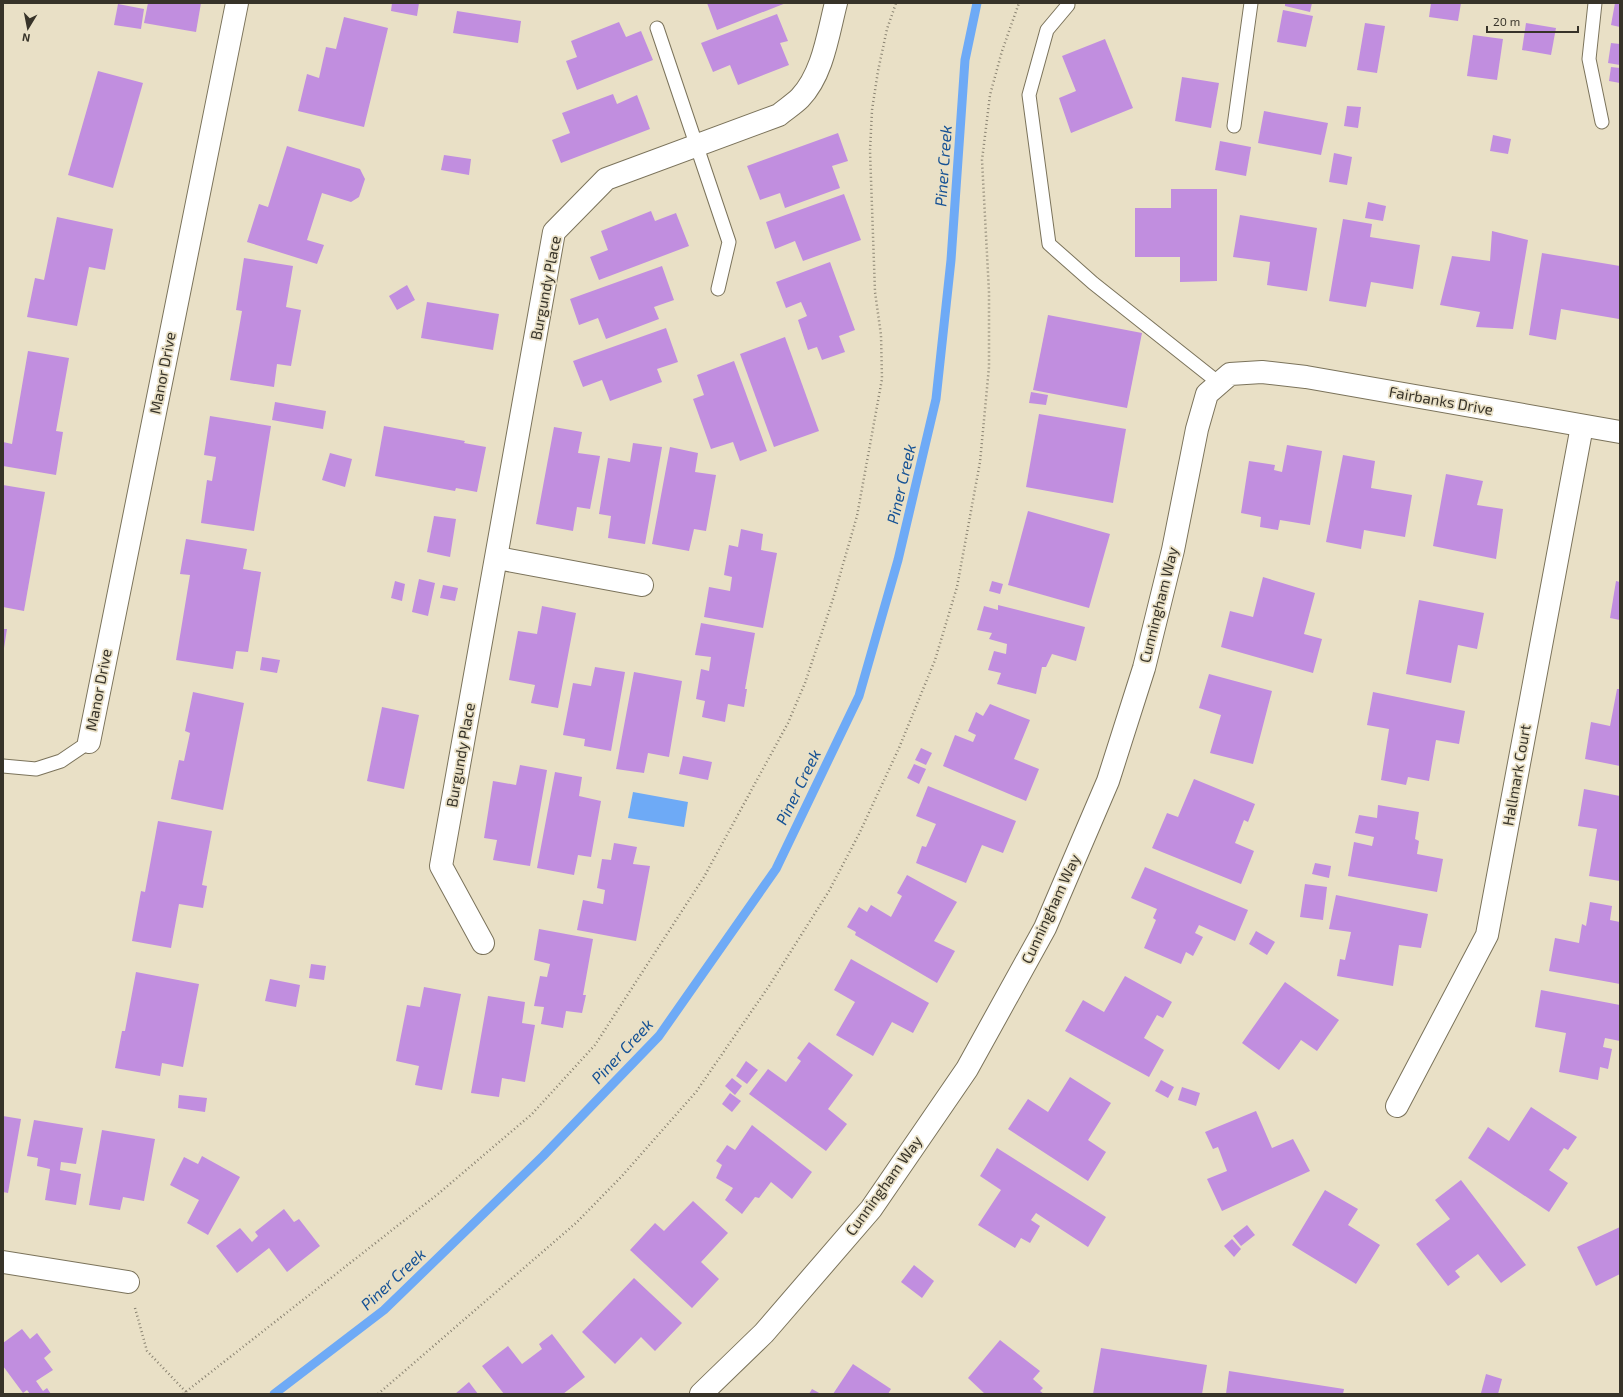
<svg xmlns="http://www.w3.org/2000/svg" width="1623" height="1397" viewBox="0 0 1623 1397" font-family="'Exo 2',sans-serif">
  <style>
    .water { fill: #6eaaf6 }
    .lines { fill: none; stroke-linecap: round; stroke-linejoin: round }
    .stream { stroke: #6eaaf6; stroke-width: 9 }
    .building { fill: #c18edf }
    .lane-casing { stroke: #7b735b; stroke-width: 15 }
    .street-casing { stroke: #7b735b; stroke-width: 24 }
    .path { stroke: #898271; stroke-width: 2.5; stroke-dasharray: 1 3; stroke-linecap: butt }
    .lane { stroke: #fff; stroke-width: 13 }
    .street { stroke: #fff; stroke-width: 22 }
    .labels { text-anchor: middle; stroke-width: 3.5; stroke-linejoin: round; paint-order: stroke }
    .street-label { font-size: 15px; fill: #373329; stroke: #e9e0c6 }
    .water-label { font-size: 16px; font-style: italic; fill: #155194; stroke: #e9e0c6 }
  </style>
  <rect width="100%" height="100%" fill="#e9e0c6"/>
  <path class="water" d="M633,792L688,802L684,827L628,818Z"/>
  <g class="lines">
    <path class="stream" d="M274,1394L384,1310L543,1156L659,1036L776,869L859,696L898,560L936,399L951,260L965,60L977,3"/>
  </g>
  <g class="building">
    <path d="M148,3H201L196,32L144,23Z"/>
    <path d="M392,3H419L417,16L391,11Z"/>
    <path d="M707,3H786L717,30Z"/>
    <path d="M1285,3H1312L1310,12L1285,6Z"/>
    <path d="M1431,3H1461L1458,21L1429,17Z"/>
    <path d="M1615,3H1620V27L1611,25Z"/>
    <path d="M118,4L144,9L141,29L114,25Z"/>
    <path d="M1283,10L1313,16L1306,47L1277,42Z"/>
    <path d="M457,11L521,21L518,43L453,33Z"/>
    <path d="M777,14L788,41L780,43L789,65L738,85L730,65L713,72L701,43Z"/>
    <path d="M344,17L388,28L364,127L298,111L307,74L319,78L326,47L336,49Z"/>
    <path d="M619,22L626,37L641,31L653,60L577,90L566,61L577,57L571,41Z"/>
    <path d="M1365,23L1385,26L1377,73L1357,70Z"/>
    <path d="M1526,23L1556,28L1551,55L1522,50Z"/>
    <path d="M1473,35L1503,39L1497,80L1467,76Z"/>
    <path d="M1105,39L1133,108L1071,133L1059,98L1076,91L1062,56Z"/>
    <path d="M1611,43L1620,44V65L1608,63Z"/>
    <path d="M1611,67L1620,68V83L1609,81Z"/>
    <path d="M98,71L143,83L113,188L68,175Z"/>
    <path d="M1182,77L1219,83L1211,128L1175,121Z"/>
    <path d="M613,94L617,104L637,95L650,129L561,163L552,140L570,133L562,113Z"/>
    <path d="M1347,106L1361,107L1358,128L1344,126Z"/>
    <path d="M1264,111L1328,123L1321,155L1258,143Z"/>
    <path d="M838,133L848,161L832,166L840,188L785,208L780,193L760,200L747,166Z"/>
    <path d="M1493,135L1511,139L1508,154L1490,151Z"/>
    <path d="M1220,141L1251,147L1246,176L1215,170Z"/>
    <path d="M287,146L360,169L365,179L359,197L351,202L322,193L307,240L324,245L317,264L247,242L259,204L268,207Z"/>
    <path d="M1334,153L1352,157L1347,185L1329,182Z"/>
    <path d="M444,155L471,159L469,175L441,170Z"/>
    <path d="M1171,189H1217V281L1180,282V257H1135V208H1171Z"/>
    <path d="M844,194L861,240L803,261L795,241L775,249L766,222Z"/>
    <path d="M1368,202L1386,206L1383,221L1365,218Z"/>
    <path d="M651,211L655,221L676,213L689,246L599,280L590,257L608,250L601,231Z"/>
    <path d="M1240,215L1317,228L1307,291L1267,285L1270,262L1233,257Z"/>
    <path d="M57,217L113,229L105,270L89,267L77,326L27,317L35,278L44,280Z"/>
    <path d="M1343,219L1372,224L1370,237L1420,245L1413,289L1371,282L1366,307L1329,301Z"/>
    <path d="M1492,231L1528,240L1513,329L1476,327L1480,312L1440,305L1452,256L1490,261Z"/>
    <path d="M1542,253L1620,266L1619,319L1561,309L1556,340L1529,335Z"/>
    <path d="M244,258L293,266L286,307L301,310L291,366L277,364L274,387L230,380L242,311L236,310Z"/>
    <path d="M830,262L855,330L839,336L845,352L822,360L817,347L808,350L798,320L807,316L801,302L786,308L776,282Z"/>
    <path d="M662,266L674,300L654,307L659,319L606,339L598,318L579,325L570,299Z"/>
    <path d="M407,285L415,300L397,310L389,296Z"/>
    <path d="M427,302L499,314L493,350L421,338Z"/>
    <path d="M1048,315L1142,333L1127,408L1033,390Z"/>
    <path d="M666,328L678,362L657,369L662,382L610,401L602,380L583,387L573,361Z"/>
    <path d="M785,337L819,431L774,447L740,354Z"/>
    <path d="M28,351L69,358L56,431L63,432L56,475L3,466V442L12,444Z"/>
    <path d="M734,361L767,451L740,461L733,442L711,449L693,399L704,395L697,375Z"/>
    <path d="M1031,392L1048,395L1046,405L1029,403Z"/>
    <path d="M275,402L326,411L323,429L272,420Z"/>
    <path d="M1039,414L1126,429L1113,503L1026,487Z"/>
    <path d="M210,416L271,426L254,531L201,523L207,480L212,481L216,457L204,455Z"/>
    <path d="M384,426L465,441L464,443L486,447L477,492L456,488L455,491L375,476Z"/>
    <path d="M554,427L582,432L578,453L600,456L590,509L577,507L573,531L536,524Z"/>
    <path d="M633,443L662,447L645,544L608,538L611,516L599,514L608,458L630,462Z"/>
    <path d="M1287,445L1322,451L1310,525L1280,520L1278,530L1260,527L1261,517L1241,513L1249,461L1275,465L1274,470L1282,472Z"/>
    <path d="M670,447L698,453L695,472L716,475L706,531L694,529L689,551L652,544Z"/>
    <path d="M330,453L352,459L345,487L322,480Z"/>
    <path d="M1343,455L1375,461L1371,488L1412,495L1405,537L1364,530L1361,549L1326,542Z"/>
    <path d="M1446,474L1483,481L1477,505L1503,509L1496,559L1433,546Z"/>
    <path d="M3,485L45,492L24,611L3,607Z"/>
    <path d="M1028,511L1110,534L1089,608L1008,585Z"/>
    <path d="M434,516L456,519L450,557L427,552Z"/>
    <path d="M741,529L763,534L761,550L777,553L763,628L704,617L709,587L730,591L732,577L724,575L729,545L738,547Z"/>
    <path d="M186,539L247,549L243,569L261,572L248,652L236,651L233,669L176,660L190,575L180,574Z"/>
    <path d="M1263,577L1315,593L1304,634L1322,639L1313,673L1221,647L1230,611L1253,617Z"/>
    <path d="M419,579L435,583L428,616L412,612Z"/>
    <path d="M395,581L405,584L402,601L391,598Z"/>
    <path d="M992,581L1003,584L1000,594L989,591Z"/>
    <path d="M1616,581L1620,582V620L1610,618Z"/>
    <path d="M443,585L458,588L455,601L440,598Z"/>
    <path d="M1419,600L1484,613L1477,649L1458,645L1451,683L1406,674Z"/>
    <path d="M998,605L1085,627L1076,661L1052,654L1046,667H1042L1036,694L997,684L1001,673L988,670L994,651L1006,654L1007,644L989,639L992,633L977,630L984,606L998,610Z"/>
    <path d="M542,606L576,613L558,708L531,703L535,685L509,680L518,631L537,634Z"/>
    <path d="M701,623L755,633L745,689H747L744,707L728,704L725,722L702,717L705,701L696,699L701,669L709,671L711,657L695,655Z"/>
    <path d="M3,629H7L4,648H3Z"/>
    <path d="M262,657L280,660L277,673L260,670Z"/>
    <path d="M595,667L625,672L611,751L584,746L585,739L563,735L573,683L591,686Z"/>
    <path d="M634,672L682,681L669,757L648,753L644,773L616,769Z"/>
    <path d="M1209,674L1272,691L1253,764L1210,753L1221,715L1199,708Z"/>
    <path d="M1617,689H1620V766L1585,759L1591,722L1610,726Z"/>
    <path d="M193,692L244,703L223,810L171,799L179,760L184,761L190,733L185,731Z"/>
    <path d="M1373,692L1465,711L1459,744L1436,740L1429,781L1408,777L1406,785L1381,780L1389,729L1367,725Z"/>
    <path d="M990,704L1030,720L1014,759L1039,769L1026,801L943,766L955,735L973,742L976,735L968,731L976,712L983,716Z"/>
    <path d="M382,707L419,715L404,789L367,781Z"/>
    <path d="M921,748L932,753L926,765L915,760Z"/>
    <path d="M683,756L712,762L708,780L679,774Z"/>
    <path d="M914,764L926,769L919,784L907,778Z"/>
    <path d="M520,765L547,770L530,866L493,860L497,840L484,838L493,781L516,785Z"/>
    <path d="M555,772L582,777L579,796L601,801L591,857L578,855L574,875L537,868Z"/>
    <path d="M1194,779L1255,804L1248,822L1244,820L1235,843L1254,851L1241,884L1152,848L1167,813L1178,817Z"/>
    <path d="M928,786L1016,821L1003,853L982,845L966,883L916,863L922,846L926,847L936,824L916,816Z"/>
    <path d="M1584,789L1620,796V881L1589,876L1597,829L1578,826Z"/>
    <path d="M1378,805L1419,812L1415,839L1419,841L1417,854L1443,859L1437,892L1348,876L1354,842L1372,846L1374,837L1355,833L1359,815L1377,818Z"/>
    <path d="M158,821L212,831L202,885L207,886L203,908L179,904L171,948L132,941L141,891L145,892Z"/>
    <path d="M614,843L637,847L633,864L650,866L636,941L577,930L583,900L603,904L605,890L597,888L602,859L611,860Z"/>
    <path d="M1315,863L1331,866L1329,878L1312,874Z"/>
    <path d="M1145,867L1248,910L1235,941L1199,925L1195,933L1203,937L1193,956L1186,952L1181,964L1144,948L1156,920L1153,918L1157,909L1131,898Z"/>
    <path d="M907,875L957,902L934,941L955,951L937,983L855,935L856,932L847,927L859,907L867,912L871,905L891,917L902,896L897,893Z"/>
    <path d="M1305,884L1327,887L1323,920L1300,917Z"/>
    <path d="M1336,895L1428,914L1421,948L1399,945L1393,986L1337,976L1340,959L1345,960L1351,932L1329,929Z"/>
    <path d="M1590,902L1612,906L1610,920L1620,922V984L1549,971L1555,938L1579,943L1582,924L1586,926Z"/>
    <path d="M539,929L593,939L583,995H586L582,1013L566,1011L563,1028L541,1024L544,1007L534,1006L540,976L547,977L550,964L534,960Z"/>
    <path d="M1256,931L1275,942L1267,955L1249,944Z"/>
    <path d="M851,959L929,1003L913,1033L892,1022L873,1056L836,1035L855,1002L834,990Z"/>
    <path d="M311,964L326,966L324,980L309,978Z"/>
    <path d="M136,972L199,984L183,1067L162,1063L160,1076L115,1068L122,1031H125Z"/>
    <path d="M1125,976L1172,1002L1163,1018L1157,1015L1144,1038L1164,1050L1149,1077L1065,1031L1083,1000L1104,1012Z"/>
    <path d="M270,979L300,985L296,1007L265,1001Z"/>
    <path d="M1285,982L1339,1020L1317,1051L1301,1040L1279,1070L1242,1043Z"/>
    <path d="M424,987L461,994L442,1090L415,1085L419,1066L396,1061L407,1005L420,1007Z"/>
    <path d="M1541,990L1620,1005V1041L1605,1038L1603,1047L1612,1049L1608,1069L1600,1067L1598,1080L1559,1072L1566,1033L1535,1027Z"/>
    <path d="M488,996L525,1002L522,1023L535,1025L525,1082L502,1078L499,1097L471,1093Z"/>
    <path d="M809,1042L853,1075L828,1109L847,1124L826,1151L749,1094L768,1069L786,1082L801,1061L797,1058Z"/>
    <path d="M746,1061L758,1070L747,1084L736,1076Z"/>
    <path d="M1070,1077L1111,1103L1088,1140L1106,1152L1088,1181L1008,1129L1028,1099L1048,1112Z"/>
    <path d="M732,1078L742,1086L735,1095L725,1086Z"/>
    <path d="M1161,1080L1174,1087L1168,1098L1155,1091Z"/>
    <path d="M1182,1087L1200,1093L1196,1106L1178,1100Z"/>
    <path d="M730,1093L741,1101L732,1112L722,1104Z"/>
    <path d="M179,1095L207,1098L205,1112L178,1108Z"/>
    <path d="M1531,1107L1577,1137L1568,1150L1564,1148L1549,1170L1568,1183L1549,1212L1468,1158L1488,1127L1509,1141Z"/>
    <path d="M1256,1111L1272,1148L1293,1139L1310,1171L1222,1211L1207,1179L1227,1171L1218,1147L1213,1149L1205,1132Z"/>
    <path d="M3,1116L21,1119L8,1193L3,1192Z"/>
    <path d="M34,1120L83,1128L76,1164L61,1162L60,1170L81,1174L76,1205L45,1200L50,1169L37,1166L38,1158L27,1156Z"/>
    <path d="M752,1125L812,1172L792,1199L771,1182L759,1198L755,1197L742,1214L725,1200L733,1188L716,1178L722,1165L716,1161L727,1145L735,1150Z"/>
    <path d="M102,1130L155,1139L144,1201L123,1197L120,1210L89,1205Z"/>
    <path d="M997,1148L1106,1217L1088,1247L1036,1213L1031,1220L1040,1226L1030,1243L1021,1238L1015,1248L978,1225L1001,1190L980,1176Z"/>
    <path d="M202,1156L240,1177L208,1235L187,1223L199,1200L170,1185L184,1157L198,1164Z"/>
    <path d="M1461,1180L1526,1265L1501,1283L1478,1254L1455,1271L1460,1277L1448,1286L1416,1244L1450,1219L1435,1200Z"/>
    <path d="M1325,1190L1358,1209L1348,1225L1380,1245L1356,1284L1292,1245Z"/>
    <path d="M693,1201L728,1233L701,1262L719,1279L692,1308L630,1250L655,1223L664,1231Z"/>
    <path d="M284,1209L294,1222L299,1219L320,1246L287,1272L269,1248L237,1273L216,1246L240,1228L252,1242L258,1236L255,1232Z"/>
    <path d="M1247,1225L1255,1235L1241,1246L1233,1236Z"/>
    <path d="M1620,1227V1274L1596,1286L1577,1247Z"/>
    <path d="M1232,1239L1241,1249L1234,1257L1224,1246Z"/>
    <path d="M914,1265L934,1281L922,1298L901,1282Z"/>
    <path d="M634,1278L682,1323L655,1351L641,1337L615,1364L582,1332Z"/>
    <path d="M22,1329L30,1339L37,1333L51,1352L44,1358L53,1370L36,1381L43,1391L47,1388L51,1394H30L27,1390L23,1393L3,1366V1343Z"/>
    <path d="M552,1334L585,1377L563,1394H504L482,1366L508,1346L522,1364L542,1349L539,1344Z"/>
    <path d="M1000,1340L1040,1371L1033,1379L1043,1388L1040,1391L1044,1394H985L968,1378Z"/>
    <path d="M1101,1348L1207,1365L1202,1394H1093Z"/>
    <path d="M853,1364L891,1389L888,1394H833Z"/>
    <path d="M1229,1371L1344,1389L1343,1394H1226Z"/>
    <path d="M1486,1374L1502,1379L1498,1394L1481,1393Z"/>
    <path d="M469,1382L478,1394H455Z"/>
    <path d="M812,1389L821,1394H809Z"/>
  </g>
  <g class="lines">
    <g class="lane-casing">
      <g id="lane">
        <path d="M1595,3L1589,59L1602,122"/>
        <path d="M1068,5L1047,30L1029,95L1049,244L1093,283L1219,383"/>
        <path d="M657,28L729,242L718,289"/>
        <path d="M1234,126L1251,3"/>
        <path d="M3,766L36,769L61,761L89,742"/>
      </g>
    </g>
    <g class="street-casing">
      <g id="street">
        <path d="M497,558L642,585"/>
        <path d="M89,742L237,3"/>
        <path d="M483,943L441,866L554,232L606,179L779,115C786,109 794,104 800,98C823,74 828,34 836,3"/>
        <path d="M1397,1106L1487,935L1582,426"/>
        <path d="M3,1262L128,1282"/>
        <path d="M701,1394L764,1333L871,1209L967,1069L1045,928L1108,781L1144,668L1173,550L1197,429L1207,394L1230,374L1262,372L1306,377L1620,432"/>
      </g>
    </g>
    <g class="path">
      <path d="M135,1308L147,1351L186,1392"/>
      <path d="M183,1394L438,1194L532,1114L595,1045L704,877L788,723L805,683L833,599L857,516L882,379L881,335L875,292L870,151L872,110L878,71L887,29L896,3"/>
      <path d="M378,1394L576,1223L622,1176L696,1092L769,986L829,891L859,834L899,748L935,660L957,587L980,462L989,367V292L982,160L990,95L1002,51L1019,3"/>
    </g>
    <use href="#lane" class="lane"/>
    <use href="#street" class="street"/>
  </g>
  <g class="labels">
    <g class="street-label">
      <text transform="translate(546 288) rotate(-79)" y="5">Burgundy Place</text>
      <text transform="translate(163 373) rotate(-79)" y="5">Manor Drive</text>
      <text transform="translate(1441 401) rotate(10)" y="5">Fairbanks Drive</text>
      <text transform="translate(1159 605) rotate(-76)" y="5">Cunningham Way</text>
      <text transform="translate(99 690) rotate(-79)" y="5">Manor Drive</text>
      <text transform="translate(461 755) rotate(-80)" y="5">Burgundy Place</text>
      <text transform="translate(1517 775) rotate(-80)" y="5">Hallmark Court</text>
      <text transform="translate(1051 909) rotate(-65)" y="5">Cunningham Way</text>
      <text transform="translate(884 1186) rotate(-54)" y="5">Cunningham Way</text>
    </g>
    <g class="water-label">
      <text transform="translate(943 166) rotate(-86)" y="6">Piner Creek</text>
      <text transform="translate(901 484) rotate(-77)" y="6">Piner Creek</text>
      <text transform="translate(798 787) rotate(-64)" y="6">Piner Creek</text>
      <text transform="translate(622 1051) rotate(-47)" y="6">Piner Creek</text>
      <text transform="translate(393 1279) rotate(-43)" y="6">Piner Creek</text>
    </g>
  </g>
  <rect width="1623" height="1397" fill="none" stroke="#373329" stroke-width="8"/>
  <g transform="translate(28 28) rotate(190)" stroke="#e9e0c6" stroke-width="3" paint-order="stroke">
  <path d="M0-3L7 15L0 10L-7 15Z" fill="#373329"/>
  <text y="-6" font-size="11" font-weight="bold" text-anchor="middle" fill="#373329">N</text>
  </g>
  <path d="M1487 26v6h91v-6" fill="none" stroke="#373329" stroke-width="2"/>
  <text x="1493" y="26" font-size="12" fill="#373329" stroke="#e9e0c6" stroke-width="3" paint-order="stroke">20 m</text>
</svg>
